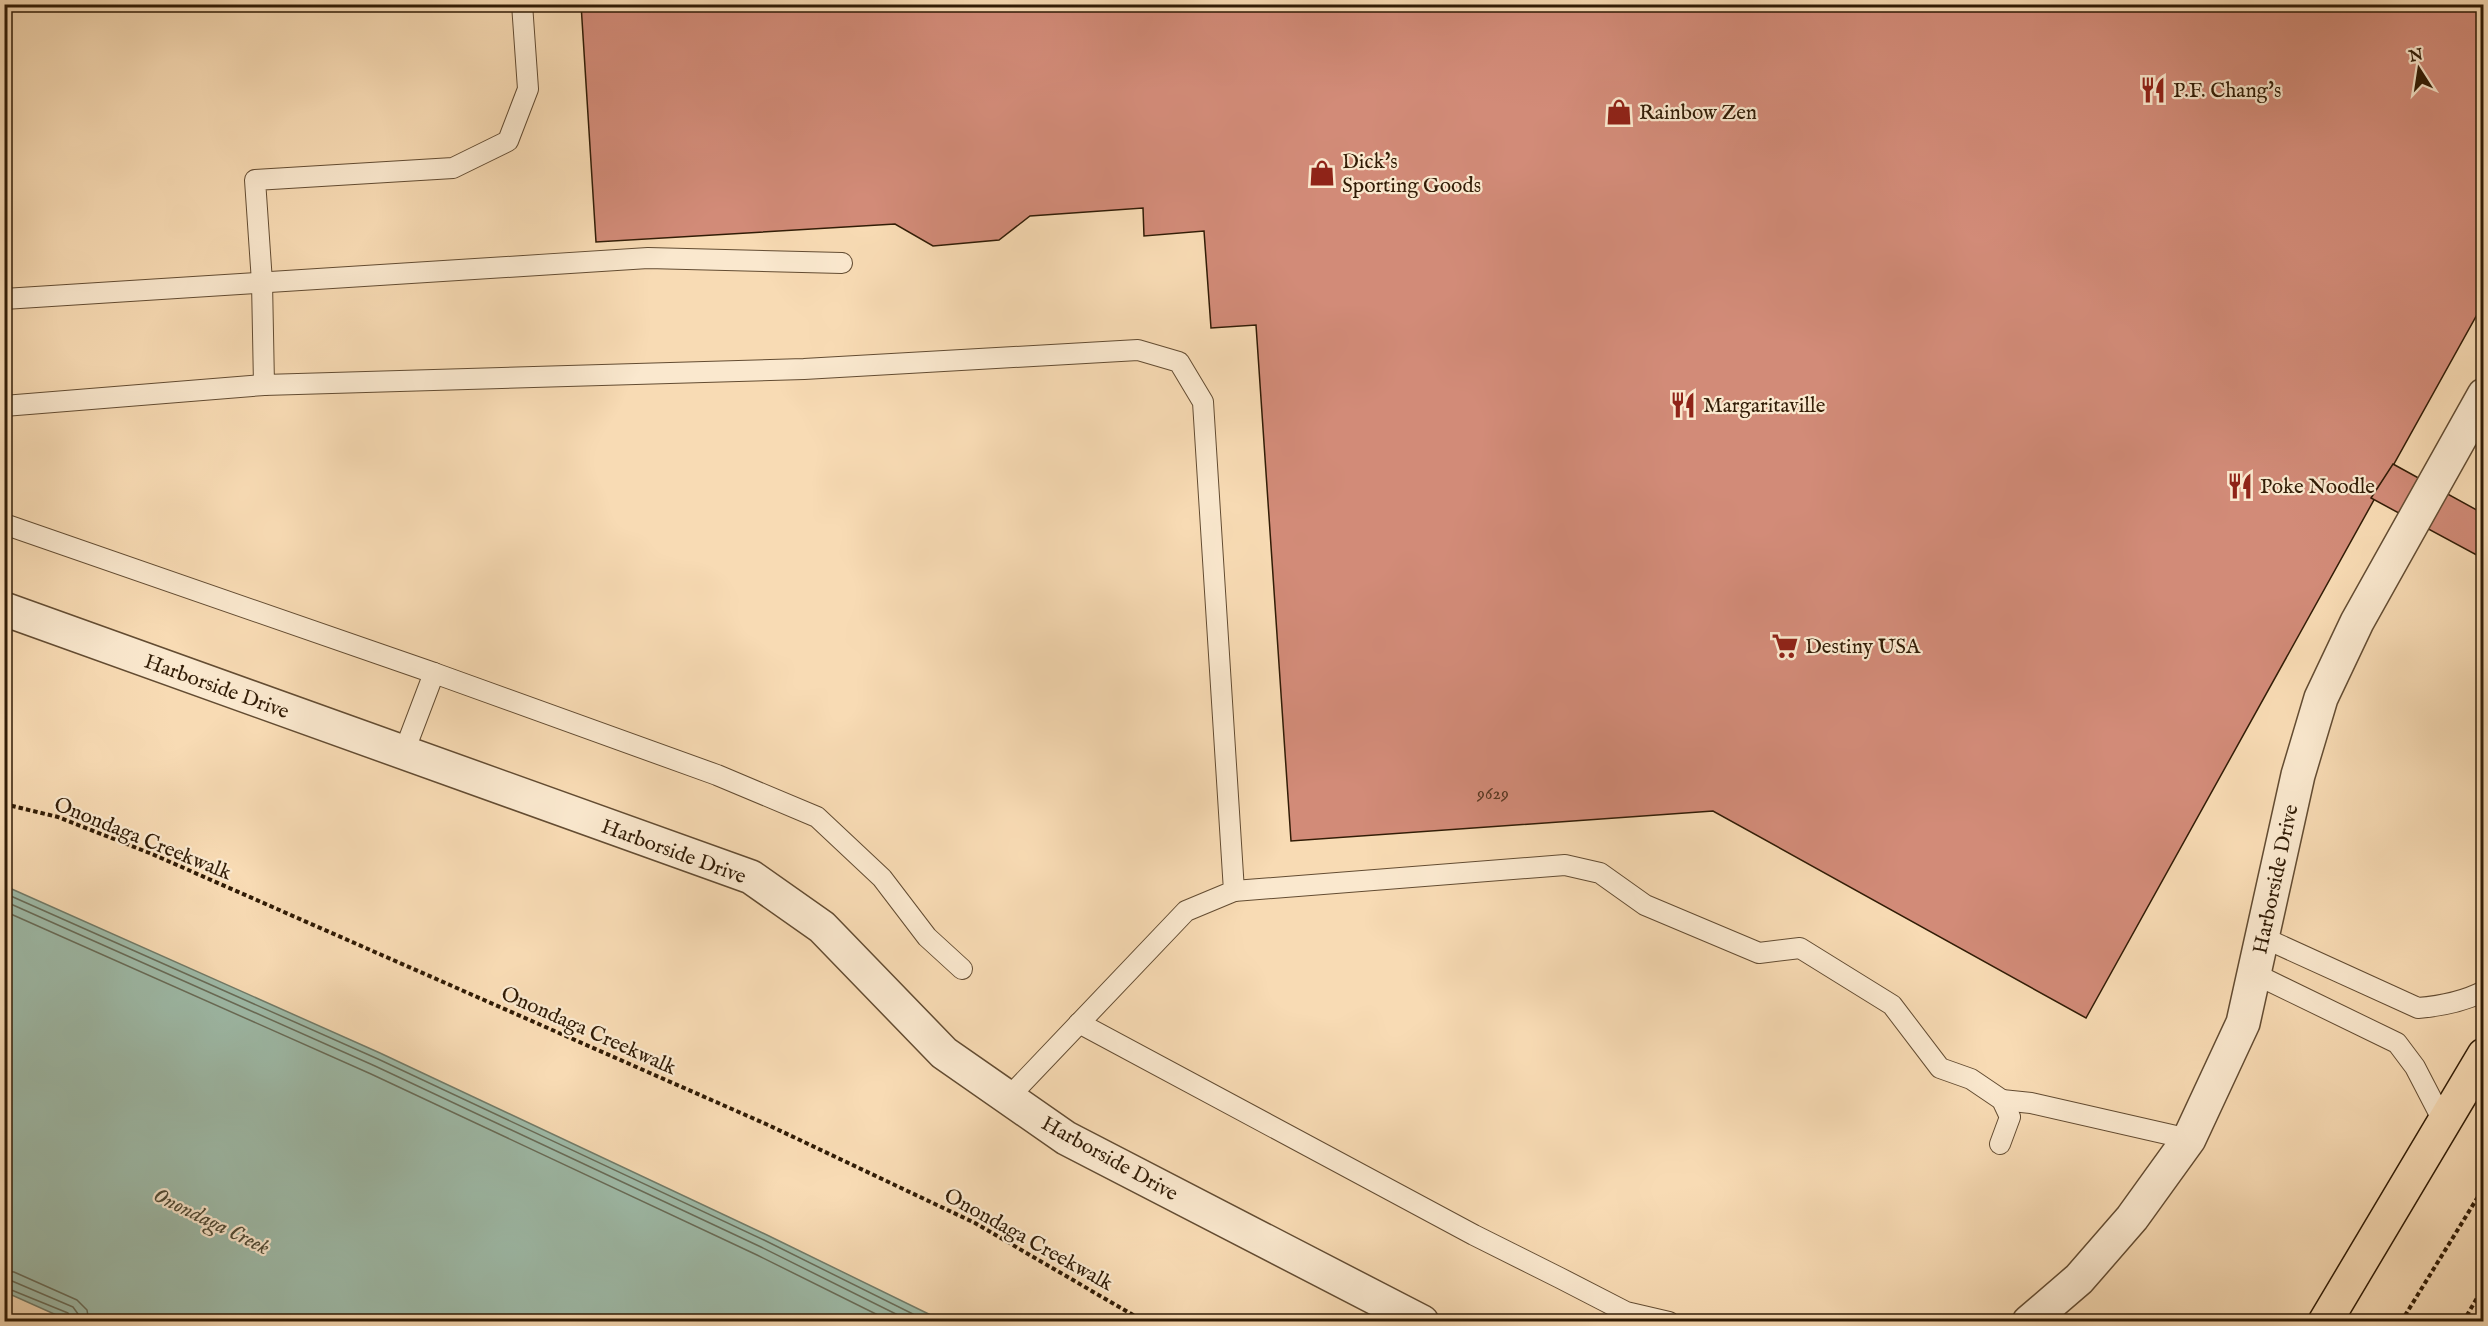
<svg xmlns="http://www.w3.org/2000/svg" width="2488" height="1326" viewBox="0 0 2488 1326" font-family="'IM FELL English',serif">
  <style>
    .water { fill: #9ebba9; stroke: #727b68; stroke-width: 1.5 }
    .lines { fill: none; stroke-linecap: round; stroke-linejoin: round }
    .shore { stroke: #686c58; stroke-width: 1.5 }
    .building { fill: #d28b78; stroke: #311c06; stroke-width: 1.5 }
    .service-casing { stroke: #634c32; stroke-width: 22 }
    .tertiary-casing { stroke: #634c32; stroke-width: 36 }
    .primary-casing { stroke: #311c06; stroke-width: 36 }
    .path { stroke: #311c06; stroke-width: 4; stroke-dasharray: 4.5 3; stroke-linecap: butt }
    .service { stroke: #fae8ce; stroke-width: 20 }
    .tertiary { stroke: #fae8ce; stroke-width: 33 }
    .primary { stroke: #f8dbb4; stroke-width: 33 }
    .labels { text-anchor: middle; stroke-width: 4.5; stroke-linejoin: round; paint-order: stroke }
    .number-label { font-size: 18px; fill: #593822 }
    .poi-label { font-size: 21px; fill: #311c06; stroke: #fae8ce; text-anchor: start }
    .street-label { font-size: 21px; fill: #311c06; stroke: #fae8ce }
    .water-label { font-size: 22px; font-style: italic; fill: #524c37; stroke: #fae8ce }
  </style>
  <rect width="100%" height="100%" fill="#f8dbb4"/>
  <filter id="stains"><feTurbulence type="fractalNoise" baseFrequency=".00333" numOctaves="4"/><feColorMatrix values="0 0 0 0 .2 0 0 0 0 .09 0 0 0 0 .02 0 0 0 .5 -.17"/></filter>
  <radialGradient id="worn" r=".72"><stop offset=".6" stop-color="#630" stop-opacity="0"/><stop offset="1" stop-color="#630" stop-opacity=".3"/></radialGradient>
  <path class="water" d="M5,886L380,1053L767,1235L943,1321L72,1322L5,1292Z"/>
  <g class="lines">
    <g class="shore">
      <path d="M4,893L378,1059L764,1240L929,1322"/>
      <path d="M4,901L375,1066L761,1247L912,1322"/>
      <path d="M4,911L371,1074L757,1255L892,1322"/>
      <path d="M4,1271L14,1272L77,1300L87,1310L89,1322"/>
      <path d="M4,1280L12,1281L73,1307L78,1314L80,1322"/>
      <path d="M4,1287L68,1313L72,1322"/>
    </g>
  </g>
  <g class="building">
    <path d="M581,4H2484V302L2086,1018L1713,811L1291,841L1256,325L1211,328L1204,231L1144,236L1143,208L1030,216L999,240L933,246L895,224L596,242Z"/>
    <path d="M2393,464L2484,514V559L2371,498Z"/>
  </g>
  <g class="lines">
    <g class="service-casing">
      <g id="service">
        <path d="M522,4L528,89L508,141L453,168L255,180L262,282L264,385L804,369L1138,350L1179,362L1203,402L1234,891L1186,911L1008,1098"/>
        <path d="M4,299L648,258L842,263"/>
        <path d="M4,406L264,385"/>
        <path d="M4,524L434,673L404,752"/>
        <path d="M434,673L717,775L817,817L882,878L927,937L962,969"/>
        <path d="M1234,891L1565,865L1600,873L1645,905L1759,953L1800,948L1892,1005L1940,1068L1971,1079L2002,1100L2010,1117L2000,1144"/>
        <path d="M2262,937L2418,1008C2441,1006 2463,1002 2484,991"/>
        <path d="M2255,974L2397,1043L2415,1067L2443,1121"/>
        <path d="M1079,1023L1474,1235L1560,1278L1626,1312L1669,1322"/>
        <path d="M2002,1100L2031,1103L2189,1139"/>
      </g>
    </g>
    <g class="tertiary-casing">
      <g id="tertiary">
        <path d="M4,609L751,877L822,927L944,1053L1066,1138L1422,1322"/>
        <path d="M2029,1322L2079,1279L2132,1218L2189,1139L2243,1023L2298,775L2321,698L2357,622L2484,395"/>
      </g>
    </g>
    <g class="primary-casing">
      <path id="primary" d="M2325,1322L2484,1055"/>
    </g>
    <g class="path">
      <path d="M4,804L58,817L152,854L766,1124L975,1223L1145,1322"/>
      <path d="M2401,1322L2484,1187"/>
      <path d="M2463,1322L2484,1286"/>
    </g>
    <use href="#service" class="service"/>
    <use href="#tertiary" class="tertiary"/>
    <use href="#primary" class="primary"/>
  </g>
  <defs>
    <g id="restaurant-bare" transform="scale(2.07)"><path d="M-5-6h1v4h1v-4h1v4h1v-4h1v5L-1.5 .5V6h-2V.5L-5-1ZM5-6V6H3V1.5H1.5Q1.5-4 5-6Z" fill="#8f2418" stroke="#fae8ce" stroke-width="2.5" paint-order="stroke"/></g>
    <g id="shop-bare" transform="scale(2.07)"><path d="M-5-2.5h2.3a2.7 3.5 0 0 1 5.4 0H5L5.5 6h-11ZM-1.5-2.5h3a1.5 2.3 0 0 0-3 0Z" fill="#8f2418" stroke="#fae8ce" stroke-width="2.5" paint-order="stroke"/></g>
    <g id="supermarket-bare" transform="scale(2.07)"><path d="M-6-5.5h2.5l.6 2H6L4.5 2H-2.5L-4.4-4H-6ZM-1.5 3.2a1.3 1.3 0 1 0 .1 0ZM3 3.2a1.3 1.3 0 1 0 .1 0Z" fill="#8f2418" stroke="#fae8ce" stroke-width="2.5" paint-order="stroke"/></g>
  </defs>
  <g fill-rule="evenodd">
    <use href="#restaurant-bare" x="2153" y="90"/>
    <use href="#shop-bare" x="1619" y="112"/>
    <use href="#shop-bare" x="1322" y="173"/>
    <use href="#restaurant-bare" x="1683" y="405"/>
    <use href="#restaurant-bare" x="2240" y="486"/>
    <use href="#supermarket-bare" x="1785" y="646"/>
  </g>
  <g class="labels">
    <g class="number-label">
      <text x="1493" y="799">9629</text>
    </g>
    <g class="poi-label">
      <text x="2173" y="97">P.F. Chang's</text>
      <text x="1639" y="119">Rainbow Zen</text>
      <text x="1342" y="168">Dick's<tspan x="1342" dy="24">Sporting Goods</tspan></text>
      <text x="1703" y="412">Margaritaville</text>
      <text x="2260" y="493">Poke Noodle</text>
      <text x="1805" y="653">Destiny USA</text>
    </g>
    <g class="street-label">
      <text transform="translate(217 686) rotate(20)" y="7">Harborside Drive</text>
      <text transform="translate(143 838) rotate(22)" y="7">Onondaga Creekwalk</text>
      <text transform="translate(674 851) rotate(20)" y="7">Harborside Drive</text>
      <text transform="translate(2275 879) rotate(-78)" y="7">Harborside Drive</text>
      <text transform="translate(589 1030) rotate(24)" y="7">Onondaga Creekwalk</text>
      <text transform="translate(1110 1158) rotate(29)" y="7">Harborside Drive</text>
      <text transform="translate(1029 1239) rotate(29)" y="7">Onondaga Creekwalk</text>
    </g>
    <g class="water-label">
      <text transform="translate(212 1220) rotate(26)" y="8">Onondaga Creek</text>
    </g>
  </g>
  <rect width="2488" height="1326" fill="none" stroke="#f8dbb4" stroke-width="24"/>
  <rect x="6" y="6" width="2476" height="1314" fill="none" stroke="#311c06" stroke-width="3"/>
  <rect x="12" y="12" width="2464" height="1302" fill="none" stroke="#311c06" stroke-width="1.5"/>
  <g transform="translate(2419 69) rotate(348)" stroke="#fae8ce" stroke-width="4.5" paint-order="stroke">
  <path d="M0-4.5L10 22L0 15L-10 22Z" fill="#311c06"/>
  <text y="-9" font-size="16" font-weight="bold" text-anchor="middle" fill="#311c06">N</text>
  </g>
  <rect width="100%" height="100%" filter="url(#stains)"/>
  <rect width="100%" height="100%" fill="url(#worn)"/>
</svg>
